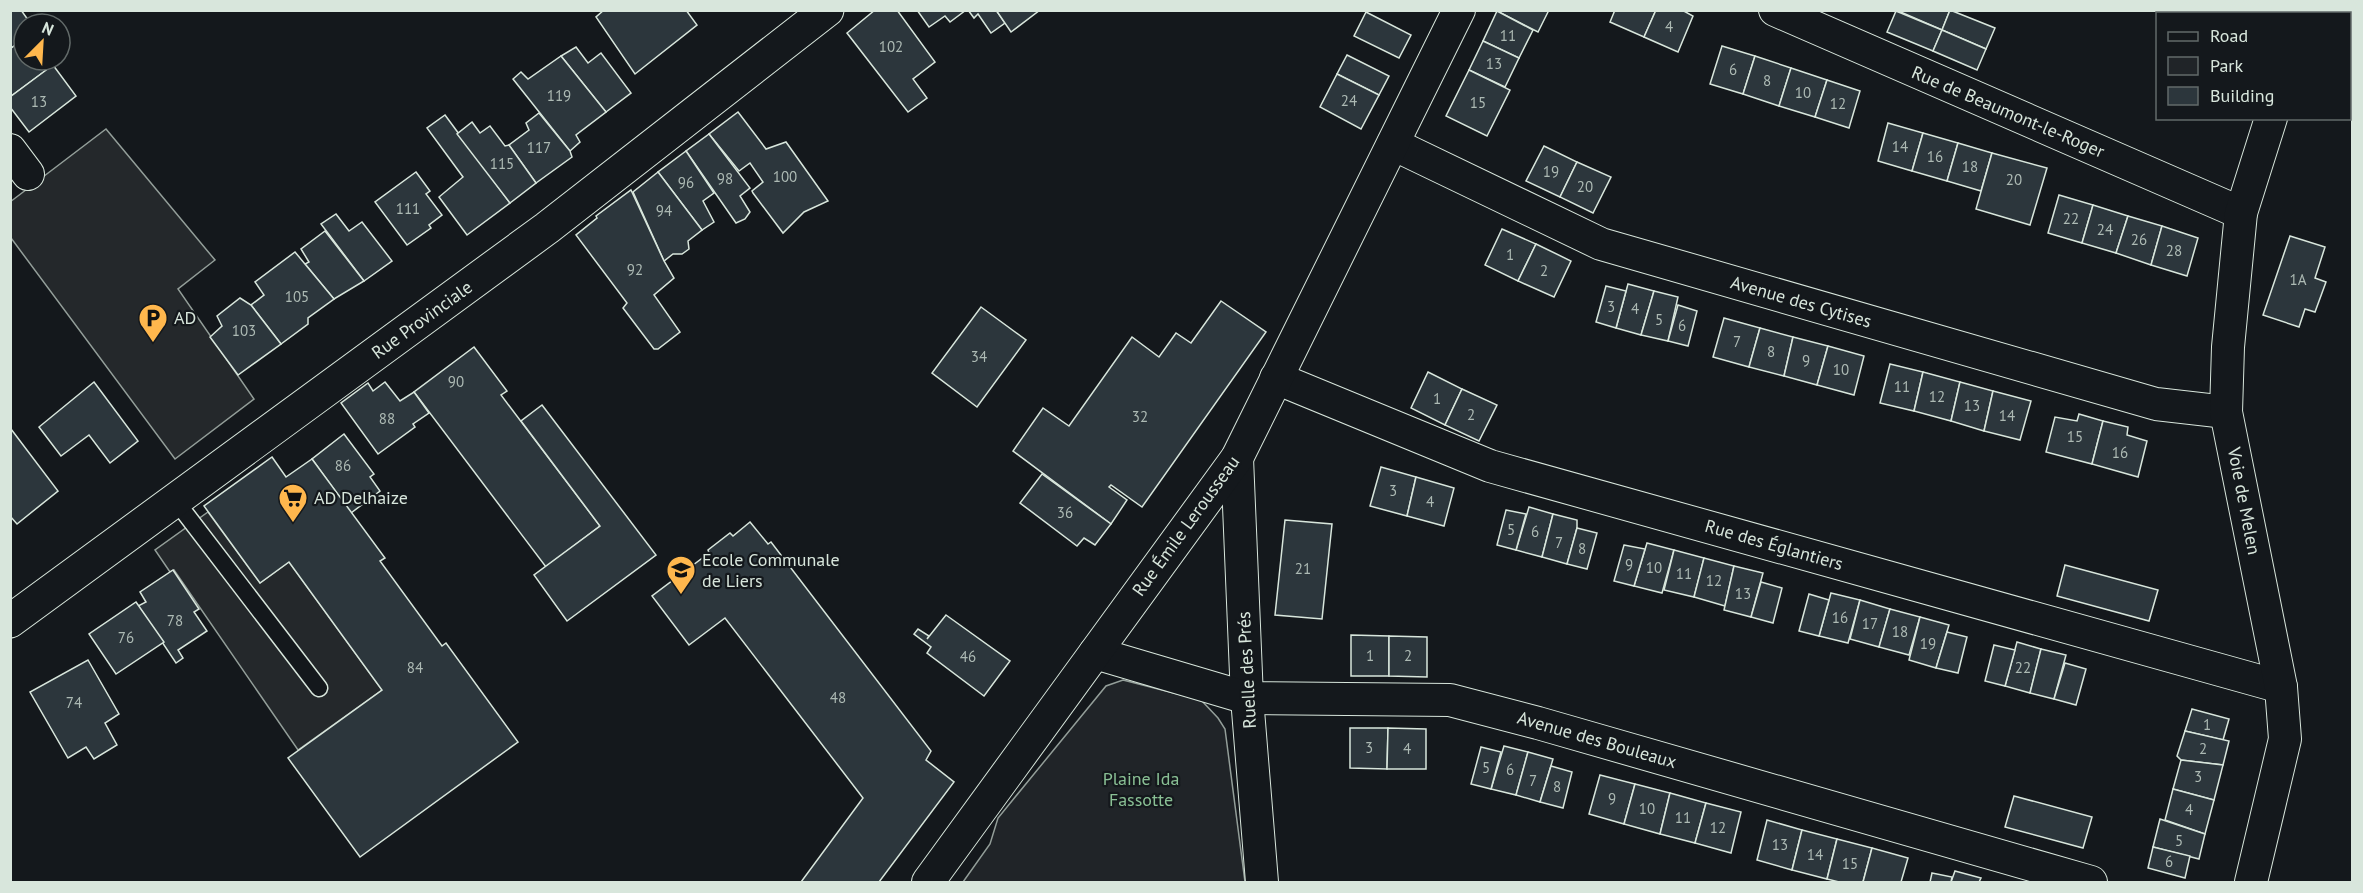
<svg xmlns="http://www.w3.org/2000/svg" width="2363" height="893" viewBox="0 0 2363 893" font-family="'PT Sans',sans-serif">
  <style>
    .green { fill: #202428; stroke: #939e99; stroke-width: 1.5 }
    .parking { fill: #24282b; stroke: #939e99; stroke-width: 1.5 }
    .building { fill: #2c363c; stroke: #d8e6dc; stroke-width: 1.5 }
    .lines { fill: none; stroke-linecap: round; stroke-linejoin: round }
    .service-casing { stroke: #d8e6dc; stroke-width: 19 }
    .minor-casing { stroke: #d8e6dc; stroke-width: 34 }
    .secondary-casing { stroke: #d8e6dc; stroke-width: 35 }
    .service { stroke: #14181c; stroke-width: 16 }
    .minor { stroke: #14181c; stroke-width: 32 }
    .secondary { stroke: #14181c; stroke-width: 33 }
    .labels { text-anchor: middle; stroke-width: 4.5; stroke-linejoin: round; paint-order: stroke }
    .number-label { font-size: 15px; fill: #adbab4 }
    .street-label { font-size: 18px; fill: #d8e6dc; stroke: #14181c }
    .poi-label { font-size: 18px; fill: #d8e6dc; stroke: #14181c; text-anchor: start }
    .park-label { font-size: 18px; fill: #8ac095; stroke: #14181c }
  </style>
  <rect width="100%" height="100%" fill="#14181c"/>
  <path class="green" d="M1123,680L1201,700L1218,718L1225,729L1245,882H963L990,844L998,818L1106,686Z"/>
  <g class="parking">
    <path d="M106,129L215,260L178,289L254,399L175,459L11,238L10,202Z"/>
    <path d="M208,512L260,583L289,562L382,690L298,750L174,570L170,572L155,550Z"/>
  </g>
  <g class="building">
    <path d="M10,10H21L31,24H24V39L10,49Z"/>
    <path d="M604,10H686L697,25L635,74L596,17Z"/>
    <path d="M875,10H897L935,62L913,79L927,98L908,112L847,33Z"/>
    <path d="M917,10H966L950,22L945,16L929,27Z"/>
    <path d="M968,10H996L1005,23L991,33L978,14L974,18Z"/>
    <path d="M996,10H1040L1011,32Z"/>
    <path d="M1549,10L1538,32L1497,11L1498,10Z"/>
    <path d="M1615,10H1656L1644,37L1610,22Z"/>
    <path d="M1656,10H1682L1693,16L1678,52L1644,37Z"/>
    <path d="M1896,10H1950L1942,30Z"/>
    <path d="M1950,10L1995,28L1986,49L1942,30Z"/>
    <path d="M2214,10H2257L2256,14H2213Z"/>
    <path d="M1497,11L1533,30L1519,58L1483,41Z"/>
    <path d="M1896,11L1942,30L1933,51L1887,32Z"/>
    <path d="M1366,12L1411,35L1399,58L1354,36Z"/>
    <path d="M1942,30L1986,49L1977,70L1933,51Z"/>
    <path d="M24,39V60H49L53,65L10,97V49Z"/>
    <path d="M1483,41L1519,58L1505,87L1469,70Z"/>
    <path d="M1722,46L1755,56L1743,94L1710,84Z"/>
    <path d="M576,47L588,63L601,53L631,93L606,112L561,56Z"/>
    <path d="M1347,55L1389,76L1379,95L1337,74Z"/>
    <path d="M561,56L606,112L576,135L580,142L570,151L513,79L521,72L528,79Z"/>
    <path d="M1755,56L1791,68L1779,106L1743,94Z"/>
    <path d="M53,65L76,96L29,132L10,107V97Z"/>
    <path d="M1791,68L1827,80L1815,117L1779,106Z"/>
    <path d="M1469,70L1510,90L1487,136L1446,116Z"/>
    <path d="M1337,74L1379,95L1361,129L1320,107Z"/>
    <path d="M1827,80L1860,91L1849,128L1815,117Z"/>
    <path d="M738,112L766,149L786,142L828,201L804,212L783,233L753,193L752,191L763,182L750,163L739,171L709,134Z"/>
    <path d="M539,113L570,151L572,157L536,183L509,145L529,130L526,123Z"/>
    <path d="M445,115L510,203L467,235L439,197L463,177L427,128Z"/>
    <path d="M472,122L480,133L490,126L505,146L509,145L536,183L510,203L457,134Z"/>
    <path d="M1888,123L1923,133L1912,171L1878,161Z"/>
    <path d="M1923,133L1958,143L1947,181L1912,171Z"/>
    <path d="M709,134L750,188L740,196L750,212L745,219L736,223L686,151Z"/>
    <path d="M1958,143L1992,153L1981,191L1947,181Z"/>
    <path d="M1544,146L1577,162L1560,197L1526,181Z"/>
    <path d="M686,151L714,193L703,201L714,222L702,230L658,172Z"/>
    <path d="M1992,153L2047,168L2030,225L1976,209Z"/>
    <path d="M1577,162L1611,177L1593,213L1560,197Z"/>
    <path d="M416,172L430,191L426,194L442,215L429,225L431,228L407,245L375,202Z"/>
    <path d="M658,172L702,230L688,241L689,249L682,254H673L664,261L633,192Z"/>
    <path d="M631,190L664,261L674,278L654,295L680,332L658,349H654L623,308L627,303L576,235L597,218L596,216Z"/>
    <path d="M2059,195L2093,205L2082,243L2048,233Z"/>
    <path d="M2093,205L2128,216L2116,253L2082,243Z"/>
    <path d="M336,214L349,231L362,222L392,261L364,281L321,224Z"/>
    <path d="M2128,216L2162,226L2151,265L2116,253Z"/>
    <path d="M2162,226L2198,238L2187,276L2151,265Z"/>
    <path d="M1502,229L1536,244L1518,281L1485,265Z"/>
    <path d="M325,231L364,281L334,299L305,264L309,262L301,249Z"/>
    <path d="M2290,236L2325,247L2315,278L2326,282L2315,312L2305,309L2299,327L2263,315Z"/>
    <path d="M1536,244L1571,261L1554,297L1518,281Z"/>
    <path d="M295,252L334,299L308,318V324L281,344L251,305L264,295L255,282Z"/>
    <path d="M1628,284L1654,291L1641,335L1616,328Z"/>
    <path d="M1606,286L1626,291L1616,328L1596,322Z"/>
    <path d="M1654,291L1678,297L1668,341L1641,335Z"/>
    <path d="M240,298L251,305L281,344L238,375L210,337L222,326L217,316Z"/>
    <path d="M1221,301L1266,332L1142,507L1111,485L1109,487L1127,500L1111,524L1013,451L1043,408L1069,426L1132,337L1159,357L1176,333L1191,343Z"/>
    <path d="M1678,305L1697,311L1688,346L1668,341Z"/>
    <path d="M981,307L1026,340L977,407L932,373Z"/>
    <path d="M1724,318L1760,328L1749,367L1713,357Z"/>
    <path d="M1760,328L1793,337L1784,376L1749,367Z"/>
    <path d="M1793,337L1828,346L1817,385L1784,376Z"/>
    <path d="M1828,346L1864,356L1854,395L1817,385Z"/>
    <path d="M474,347L507,391L501,395L600,526L546,567L414,392Z"/>
    <path d="M1890,364L1923,372L1914,411L1880,403Z"/>
    <path d="M1428,372L1462,389L1445,425L1411,408Z"/>
    <path d="M1923,372L1960,382L1951,421L1914,411Z"/>
    <path d="M94,382L138,441L110,463L89,435L61,456L39,427Z"/>
    <path d="M385,382L400,401L414,392L429,413L413,424L415,427L378,454L341,403L368,383L373,391Z"/>
    <path d="M1960,382L1993,391L1984,431L1951,421Z"/>
    <path d="M1462,389L1497,405L1479,441L1445,425Z"/>
    <path d="M1993,391L2031,401L2020,440L1984,431Z"/>
    <path d="M542,405L656,555L567,621L534,575L600,526L521,421Z"/>
    <path d="M2079,414L2103,421L2092,464L2046,452L2055,417L2077,421Z"/>
    <path d="M2103,421L2128,427L2127,435L2147,441L2138,477L2092,464Z"/>
    <path d="M11,429L58,491L17,524L10,516Z"/>
    <path d="M344,434L374,474L370,477L380,491L351,513L312,459Z"/>
    <path d="M272,457L286,477L312,459L385,558L380,561L442,646L446,643L518,742L360,857L288,758L382,690L289,562L260,583L204,506Z"/>
    <path d="M1381,467L1416,477L1407,516L1370,506Z"/>
    <path d="M1042,474L1111,524L1095,545L1084,538L1077,546L1020,503Z"/>
    <path d="M1416,477L1454,488L1444,526L1407,516Z"/>
    <path d="M1529,507L1553,514L1542,557L1516,550Z"/>
    <path d="M1506,510L1526,514L1516,550L1497,545Z"/>
    <path d="M1553,514L1577,520V528L1567,564L1542,557Z"/>
    <path d="M1285,520L1332,524L1322,619L1275,615Z"/>
    <path d="M750,522L768,544L771,542L931,751L926,760L954,782L879,882H801L863,798L725,618L689,645L652,596L709,553L708,550L730,533L733,536Z"/>
    <path d="M1577,528L1597,533L1587,569L1567,564Z"/>
    <path d="M1647,543L1674,550L1662,593L1634,586Z"/>
    <path d="M1624,545L1645,549L1634,586L1614,581Z"/>
    <path d="M1674,550L1704,558L1694,597L1664,590Z"/>
    <path d="M1704,558L1734,566L1725,606L1694,597Z"/>
    <path d="M2065,565L2158,590L2149,621L2057,596Z"/>
    <path d="M1734,566L1763,573L1751,617L1724,610Z"/>
    <path d="M173,570L199,609L194,612L207,631L178,650L183,658L176,663L138,606L146,602L140,592Z"/>
    <path d="M1761,582L1782,588L1773,623L1751,617Z"/>
    <path d="M1831,593L1860,600L1848,643L1819,636Z"/>
    <path d="M1809,594L1829,600L1819,636L1799,631Z"/>
    <path d="M1860,600L1890,609L1879,647L1850,639Z"/>
    <path d="M136,602L164,642L116,674L89,634Z"/>
    <path d="M1890,609L1920,617L1909,655L1879,647Z"/>
    <path d="M946,615L1010,661L984,696L927,653L931,647L914,634L918,629L929,636L927,639Z"/>
    <path d="M1920,617L1949,625L1936,668L1909,660Z"/>
    <path d="M1947,632L1967,637L1958,673L1936,668Z"/>
    <path d="M1351,635L1389,636V676H1351Z"/>
    <path d="M1389,636L1427,637V677L1389,676Z"/>
    <path d="M2017,642L2041,649L2030,693L2005,686Z"/>
    <path d="M1994,645L2015,650L2005,686L1985,681Z"/>
    <path d="M2041,649L2066,655L2054,699L2030,693Z"/>
    <path d="M88,660L119,714L105,723L117,745L94,759L86,747L68,758L30,692Z"/>
    <path d="M2065,663L2086,669L2076,705L2054,699Z"/>
    <path d="M2192,709L2229,719L2223,740L2185,731Z"/>
    <path d="M1350,728H1388L1387,769L1350,768Z"/>
    <path d="M1388,728L1426,729V769H1387Z"/>
    <path d="M2185,731L2229,741L2223,765L2181,760L2177,756Z"/>
    <path d="M1504,746L1528,752L1516,795L1491,789Z"/>
    <path d="M1481,747L1501,752L1491,789L1471,784Z"/>
    <path d="M1528,752L1553,759L1540,802L1516,795Z"/>
    <path d="M2181,760L2223,765L2214,800L2173,789Z"/>
    <path d="M1551,766L1572,772L1563,808L1540,802Z"/>
    <path d="M1600,775L1635,784L1624,824L1589,814Z"/>
    <path d="M1635,784L1670,793L1660,834L1624,824Z"/>
    <path d="M2173,789L2214,800L2205,834L2165,820Z"/>
    <path d="M1670,793L1706,803L1695,843L1660,834Z"/>
    <path d="M2014,796L2092,817L2083,848L2005,827Z"/>
    <path d="M1706,803L1741,812L1731,853L1695,843Z"/>
    <path d="M2160,819L2205,834L2199,859L2153,847Z"/>
    <path d="M1767,820L1802,830L1792,870L1757,860Z"/>
    <path d="M1802,830L1837,839L1827,879L1792,870Z"/>
    <path d="M1837,839L1872,848L1863,882H1839L1827,879Z"/>
    <path d="M2153,847L2190,856L2185,878L2148,868Z"/>
    <path d="M1872,848L1908,858L1901,882H1863Z"/>
    <path d="M1955,871L1981,878L1979,882H1951Z"/>
    <path d="M1932,873L1952,877L1951,882H1930Z"/>
  </g>
  <g class="lines">
    <g class="service-casing">
      <path id="service" d="M175,500L319,688"/>
    </g>
    <g class="minor-casing">
      <g id="minor">
        <path d="M1775,10L2241,213"/>
        <path d="M2305,14L2306,10"/>
        <path d="M1393,144L1601,244L2156,404L2226,412"/>
        <path d="M10,150L28,174"/>
        <path d="M1276,378L1490,466L2281,687"/>
        <path d="M1237,458L1247,698L1262,882"/>
        <path d="M1095,653L1247,698L1450,700L1538,723L2091,882"/>
        <path d="M928,882L1237,458L1459,10"/>
        <path d="M2251,882L2285,739L2281,687L2226,412L2228,347L2241,213L2271,118"/>
      </g>
    </g>
    <g class="secondary-casing">
      <path id="secondary" d="M10,621L547,228L827,10"/>
    </g>
    <use href="#service" class="service"/>
    <use href="#minor" class="minor"/>
    <use href="#secondary" class="secondary"/>
  </g>
  <defs>
    <g id="parking-pin" transform="scale(1.5)"><path d="M0 17L-7.5 6A9.5 9.5 0 1 1 7.5 6Z" fill="#ffb74d" stroke="#14181c"/><path d="M-3.5-5.5H1a3.5 3.5 0 0 1 0 7H-1V5.5H-3.5ZM-1-3.4V-.6H.8a1.4 1.4 0 0 0 0-2.8Z" fill="#111"/></g>
    <g id="supermarket-pin" transform="scale(1.5)"><path d="M0 17L-7.5 6A9.5 9.5 0 1 1 7.5 6Z" fill="#ffb74d" stroke="#14181c"/><path d="M-6-5.5h2.5l.6 2H6L4.5 2H-2.5L-4.4-4H-6ZM-1.5 3.2a1.3 1.3 0 1 0 .1 0ZM3 3.2a1.3 1.3 0 1 0 .1 0Z" fill="#111"/></g>
    <g id="school-pin" transform="scale(1.5)"><path d="M0 17L-7.5 6A9.5 9.5 0 1 1 7.5 6Z" fill="#ffb74d" stroke="#14181c"/><path d="M0-5L7-2L0 1L-7-2ZM-4 1L0 2.5L4 1V4Q0 6-4 4Z" fill="#111"/></g>
  </defs>
  <g fill-rule="evenodd">
    <use href="#parking-pin" x="153" y="318"/>
    <use href="#supermarket-pin" x="293" y="498"/>
    <use href="#school-pin" x="681" y="570"/>
  </g>
  <g class="labels">
    <g class="number-label">
      <text x="1669" y="32">4</text>
      <text x="1508" y="41">11</text>
      <text x="891" y="52">102</text>
      <text x="1494" y="69">13</text>
      <text x="1733" y="75">6</text>
      <text x="1767" y="86">8</text>
      <text x="1803" y="98">10</text>
      <text x="559" y="101">119</text>
      <text x="1349" y="106">24</text>
      <text x="39" y="107">13</text>
      <text x="1478" y="108">15</text>
      <text x="1838" y="109">12</text>
      <text x="1900" y="152">14</text>
      <text x="539" y="153">117</text>
      <text x="1935" y="162">16</text>
      <text x="502" y="169">115</text>
      <text x="1970" y="172">18</text>
      <text x="1551" y="177">19</text>
      <text x="785" y="182">100</text>
      <text x="725" y="184">98</text>
      <text x="2014" y="185">20</text>
      <text x="686" y="188">96</text>
      <text x="1585" y="192">20</text>
      <text x="408" y="214">111</text>
      <text x="664" y="216">94</text>
      <text x="2071" y="224">22</text>
      <text x="2105" y="235">24</text>
      <text x="2139" y="245">26</text>
      <text x="2174" y="256">28</text>
      <text x="1510" y="260">1</text>
      <text x="635" y="275">92</text>
      <text x="1544" y="276">2</text>
      <text x="2298" y="285">1A</text>
      <text x="297" y="302">105</text>
      <text x="1611" y="312">3</text>
      <text x="1635" y="314">4</text>
      <text x="1659" y="325">5</text>
      <text x="1682" y="331">6</text>
      <text x="244" y="336">103</text>
      <text x="1737" y="347">7</text>
      <text x="1771" y="357">8</text>
      <text x="979" y="362">34</text>
      <text x="1806" y="366">9</text>
      <text x="1841" y="375">10</text>
      <text x="456" y="387">90</text>
      <text x="1902" y="392">11</text>
      <text x="1937" y="402">12</text>
      <text x="1437" y="404">1</text>
      <text x="1972" y="411">13</text>
      <text x="1471" y="420">2</text>
      <text x="2007" y="421">14</text>
      <text x="1140" y="422">32</text>
      <text x="387" y="424">88</text>
      <text x="2075" y="442">15</text>
      <text x="2120" y="458">16</text>
      <text x="343" y="471">86</text>
      <text x="1393" y="496">3</text>
      <text x="1430" y="507">4</text>
      <text x="1065" y="518">36</text>
      <text x="1511" y="535">5</text>
      <text x="1535" y="537">6</text>
      <text x="1559" y="548">7</text>
      <text x="1582" y="554">8</text>
      <text x="1629" y="570">9</text>
      <text x="1654" y="573">10</text>
      <text x="1303" y="574">21</text>
      <text x="1684" y="579">11</text>
      <text x="1714" y="586">12</text>
      <text x="1743" y="599">13</text>
      <text x="1840" y="623">16</text>
      <text x="175" y="626">78</text>
      <text x="1870" y="629">17</text>
      <text x="1900" y="637">18</text>
      <text x="126" y="643">76</text>
      <text x="1928" y="649">19</text>
      <text x="1370" y="661">1</text>
      <text x="1408" y="661">2</text>
      <text x="968" y="662">46</text>
      <text x="415" y="673">84</text>
      <text x="2023" y="673">22</text>
      <text x="838" y="703">48</text>
      <text x="74" y="708">74</text>
      <text x="2207" y="730">1</text>
      <text x="1369" y="753">3</text>
      <text x="1407" y="754">4</text>
      <text x="2203" y="754">2</text>
      <text x="1486" y="773">5</text>
      <text x="1510" y="775">6</text>
      <text x="2198" y="782">3</text>
      <text x="1533" y="786">7</text>
      <text x="1557" y="792">8</text>
      <text x="1612" y="804">9</text>
      <text x="1647" y="814">10</text>
      <text x="2189" y="815">4</text>
      <text x="1683" y="823">11</text>
      <text x="1718" y="833">12</text>
      <text x="2179" y="846">5</text>
      <text x="1780" y="850">13</text>
      <text x="1815" y="860">14</text>
      <text x="2169" y="867">6</text>
      <text x="1850" y="869">15</text>
    </g>
    <g class="street-label">
      <text transform="translate(2008 112) rotate(23)" y="6">Rue de Beaumont-le-Roger</text>
      <text transform="translate(1801 302) rotate(16)" y="6">Avenue des Cytises</text>
      <text transform="translate(422 320) rotate(-36)" y="6">Rue Provinciale</text>
      <text transform="translate(2244 501) rotate(79)" y="6">Voie de Melen</text>
      <text transform="translate(1186 526) rotate(-54)" y="6">Rue Émile Lerousseau</text>
      <text transform="translate(1774 545) rotate(16)" y="6">Rue des Églantiers</text>
      <text transform="translate(1247 670) rotate(-93)" y="6">Ruelle des Prés</text>
      <text transform="translate(1597 740) rotate(16)" y="6">Avenue des Bouleaux</text>
    </g>
    <g class="poi-label">
      <text x="174" y="324">AD</text>
      <text x="314" y="504">AD Delhaize</text>
      <text x="702" y="566">Ecole Communale<tspan x="702" dy="21">de Liers</tspan></text>
    </g>
    <g class="park-label">
      <text x="1141" y="785">Plaine Ida<tspan x="1141" dy="21">Fassotte</tspan></text>
    </g>
  </g>
  <rect width="2363" height="893" fill="none" stroke="#d8e6dc" stroke-width="24"/>
  <rect x="2156" y="12" width="195" height="108" fill="#14181c" stroke="#626a69" stroke-width="1.5"/>
  <rect x="2168" y="32" width="30" height="9" fill="#14181c" stroke="#626a69" stroke-width="1.5"/>
  <text x="2210" y="42" font-size="18" fill="#d8e6dc">Road</text>
  <rect x="2168" y="57" width="30" height="18" fill="#202428" stroke="#626a69" stroke-width="1.5"/>
  <text x="2210" y="72" font-size="18" fill="#d8e6dc">Park</text>
  <rect x="2168" y="87" width="30" height="18" fill="#2c363c" stroke="#626a69" stroke-width="1.5"/>
  <text x="2210" y="102" font-size="18" fill="#d8e6dc">Building</text>
  <g transform="translate(42 42) rotate(24)"><circle r="28" fill="#14181c" stroke="#626a69" stroke-width="1.5"/>
  <path d="M0-4.5L10 22L0 15L-10 22Z" fill="#ffb74d"/>
  <text y="-9" font-size="16" font-weight="bold" text-anchor="middle" fill="#d8e6dc">N</text>
  </g>
</svg>
